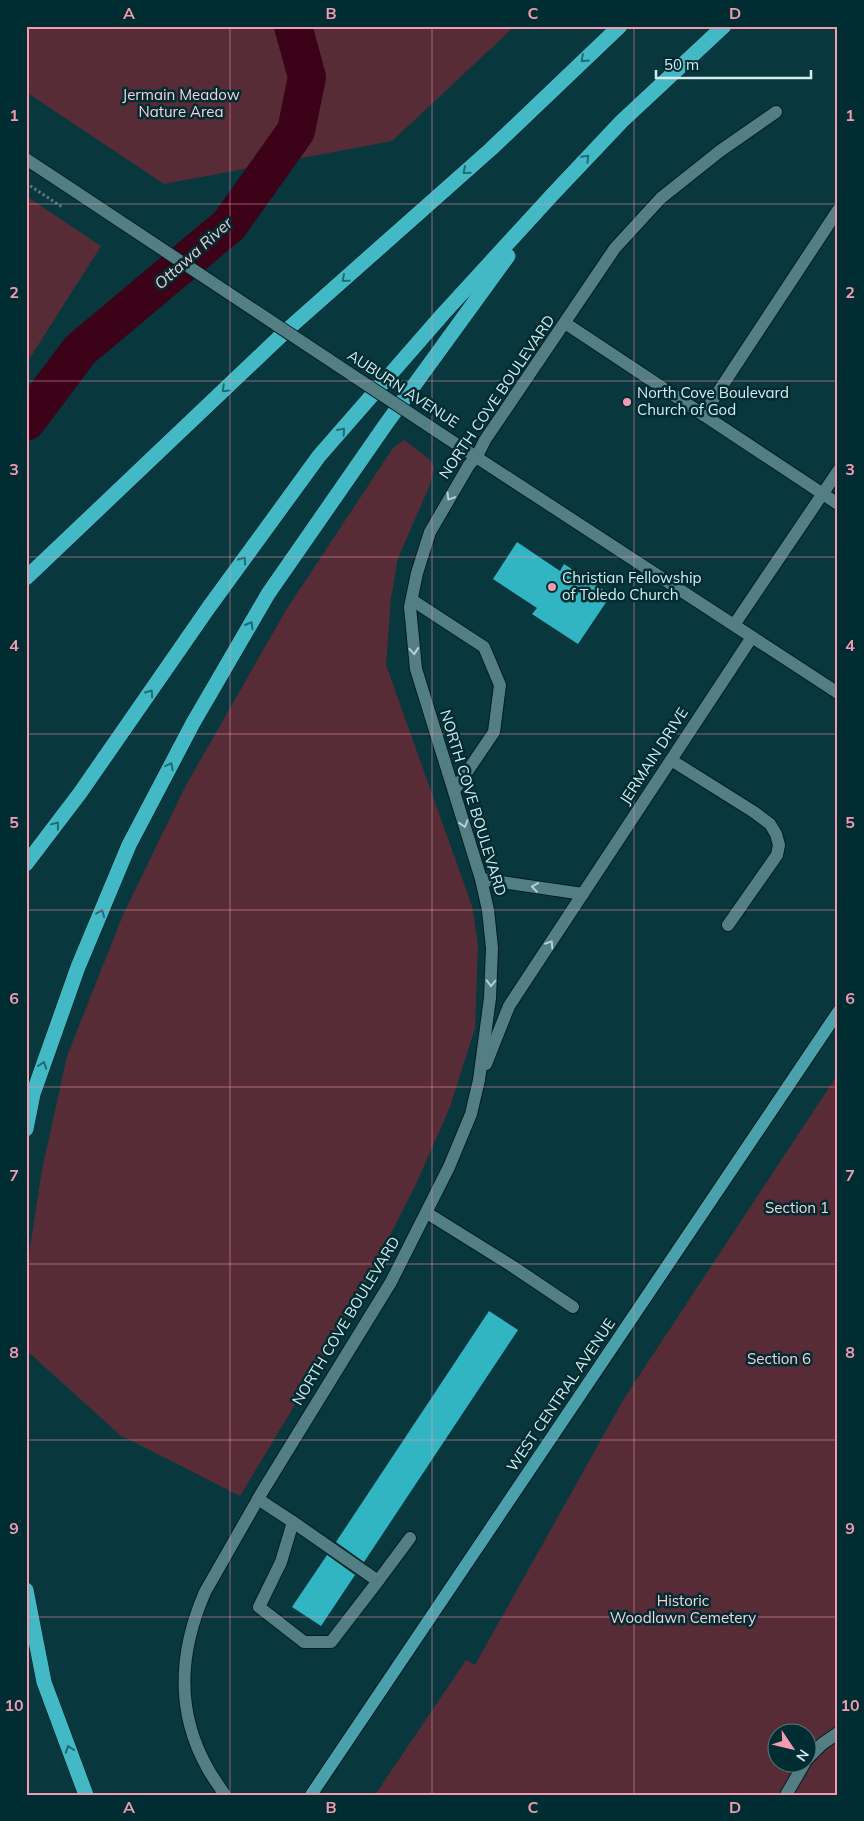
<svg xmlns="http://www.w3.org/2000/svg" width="864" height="1821" viewBox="0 0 864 1821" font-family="Mulish,sans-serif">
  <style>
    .green { fill: #582c37; fill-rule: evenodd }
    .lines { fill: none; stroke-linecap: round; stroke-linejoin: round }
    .river { stroke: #3b0218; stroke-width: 38 }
    .building { fill: #32b5c3 }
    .minor-casing { stroke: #001e21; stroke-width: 14 }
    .major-casing { stroke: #001e21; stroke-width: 14 }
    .highway-casing { stroke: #001e21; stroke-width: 16 }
    .path { stroke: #52797d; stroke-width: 3; stroke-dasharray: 2.5 2.5; stroke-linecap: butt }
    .minor { stroke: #537e84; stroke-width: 12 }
    .major { stroke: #4aa1ac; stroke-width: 12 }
    .highway { stroke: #44b9c6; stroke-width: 15 }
    .minor-bridge-casing { stroke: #001e21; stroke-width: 14; stroke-linecap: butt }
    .minor-bridge { stroke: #537e84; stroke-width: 12 }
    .oneway { stroke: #1f6c75 }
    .oneway2 { stroke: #b4d0d4 }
    .grid { fill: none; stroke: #f29aaf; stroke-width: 1; stroke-opacity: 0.55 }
    .poi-dot { fill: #f29aaf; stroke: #002d32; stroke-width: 2 }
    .labels { text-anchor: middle; stroke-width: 5; stroke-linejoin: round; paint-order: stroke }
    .park-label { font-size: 15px; fill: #fecdd8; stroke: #002d32 }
    .street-label { font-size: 15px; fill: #d5ebee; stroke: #002d32 }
    .poi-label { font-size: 15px; fill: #d5ebee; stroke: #002d32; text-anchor: start }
    .water-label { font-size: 16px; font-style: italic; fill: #f6c6d0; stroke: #002d32 }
    .neatline { fill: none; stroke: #f29aaf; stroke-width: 2 }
    .grid-label { font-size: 16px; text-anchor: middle; font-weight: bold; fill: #f29aaf }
  </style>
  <rect width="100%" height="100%" fill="#08383d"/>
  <g class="green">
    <path d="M26,26H515L392,141L164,184L26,92Z"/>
    <path d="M26,196L101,246L26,364Z"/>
    <path d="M404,440L429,459L434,468L429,487L398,558L391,598L386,665L472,906L478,945L475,1028L450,1107L416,1184L368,1279L311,1378L240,1496L120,1435L26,1350V1274L42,1170L67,1056L123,915L185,787L286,610L393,448Z"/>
    <path d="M838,1074V1795H375L466,1660L475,1665L625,1397ZM776,1734H806V1764H776Z"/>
  </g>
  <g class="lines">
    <path class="river" d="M26,422L80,350L229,225L296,131L307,77L293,26"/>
  </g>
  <g class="building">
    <path d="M517,542L560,571L564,564L611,595L578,644L532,614L537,608L493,579Z"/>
    <path d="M489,1311L518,1330L364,1562L336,1542Z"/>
    <path d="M327,1555L355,1575L321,1626L292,1607Z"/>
  </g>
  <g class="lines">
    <g class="minor-casing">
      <g id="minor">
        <path d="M26,159L76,192"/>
        <path d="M565,323L838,504"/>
        <path d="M703,415L838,210"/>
        <path d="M447,438L838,693"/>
        <path d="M412,600L484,647L500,685L494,732L454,791"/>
        <path d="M734,625L838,471"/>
        <path d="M671,760L754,812L770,824L776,834L779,845L777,855L728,925"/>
        <path d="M481,879L583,894"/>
        <path d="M486,1064L509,1006L752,637"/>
        <path d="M427,1213L512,1266L573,1307"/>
        <path d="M258,1499L293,1522L281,1562L259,1607L304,1642H331L378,1581"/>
        <path d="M293,1522L378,1581L410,1538"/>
        <path d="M806,1760L822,1744L838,1733"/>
        <path d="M225,1795C219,1786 213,1778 208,1769C175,1711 179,1652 205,1592L262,1492L391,1282L449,1167L471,1114L479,1080L490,998L492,948L488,910L481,879L416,669L410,607L417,573L430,532L469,465L477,456L485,440L615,248L661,198L720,151L776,112"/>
        <path d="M786,1795L804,1764"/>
      </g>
    </g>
    <g class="major-casing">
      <path id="major" d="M311,1795L838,1012"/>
    </g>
    <g class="highway-casing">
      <g id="highway">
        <path d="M26,578L288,329L491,149L620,26"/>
        <path d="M26,864L80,793L209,607L319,456L443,314L553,194L622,121L724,26"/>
        <path d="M26,1129L33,1094L78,967L129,845L193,723L268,594L386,424L508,256"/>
        <path d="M26,1590L44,1682L86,1795"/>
      </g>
    </g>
    <path class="path" d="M26,183L62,207"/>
    <use href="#minor" class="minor"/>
    <use href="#major" class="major"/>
    <use href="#highway" class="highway"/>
    <g class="minor-bridge-casing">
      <path id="minor-bridge" d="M76,192L447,438"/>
    </g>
    <use href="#minor-bridge" class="minor-bridge"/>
  </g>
  <defs><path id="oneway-chevron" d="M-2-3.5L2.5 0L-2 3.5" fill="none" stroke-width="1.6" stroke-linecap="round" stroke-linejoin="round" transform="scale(1.25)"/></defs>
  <g class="oneway">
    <use href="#oneway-chevron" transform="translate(584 59) rotate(137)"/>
    <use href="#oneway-chevron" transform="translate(586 158) rotate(-46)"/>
    <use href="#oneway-chevron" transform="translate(466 171) rotate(139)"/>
    <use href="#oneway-chevron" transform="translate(345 279) rotate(139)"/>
    <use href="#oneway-chevron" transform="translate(225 389) rotate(136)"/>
    <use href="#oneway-chevron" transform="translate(342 431) rotate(-49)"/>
    <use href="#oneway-chevron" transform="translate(243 560) rotate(-54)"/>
    <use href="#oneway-chevron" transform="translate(250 625) rotate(-60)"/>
    <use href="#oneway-chevron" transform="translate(150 693) rotate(-55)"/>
    <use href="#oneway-chevron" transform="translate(170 766) rotate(-62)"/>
    <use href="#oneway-chevron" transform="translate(56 825) rotate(-53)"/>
    <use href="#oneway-chevron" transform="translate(101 913) rotate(-67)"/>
    <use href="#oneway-chevron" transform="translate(43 1065) rotate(-70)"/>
    <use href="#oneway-chevron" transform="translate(69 1749) rotate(-110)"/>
  </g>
  <g class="oneway2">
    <use href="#oneway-chevron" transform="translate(450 497) rotate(121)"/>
    <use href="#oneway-chevron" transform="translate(414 651) rotate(85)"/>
    <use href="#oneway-chevron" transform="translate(464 824) rotate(73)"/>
    <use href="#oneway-chevron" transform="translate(535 887) rotate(-172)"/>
    <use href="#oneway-chevron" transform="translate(550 944) rotate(-57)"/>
    <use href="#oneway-chevron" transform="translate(491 983) rotate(92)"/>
  </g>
  <path class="grid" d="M230,26V1795M432,26V1795M634,26V1795M26,204H838M26,381H838M26,557H838M26,734H838M26,910H838M26,1087H838M26,1264H838M26,1440H838M26,1617H838"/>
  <g class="poi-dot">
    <circle cx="627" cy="402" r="5"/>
    <circle cx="552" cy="587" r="5"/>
  </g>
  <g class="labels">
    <g class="park-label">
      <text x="181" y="100">Jermain Meadow<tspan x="181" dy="17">Nature Area</tspan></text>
      <text x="797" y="1213">Section 1</text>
      <text x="779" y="1364">Section 6</text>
      <text x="683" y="1606">Historic<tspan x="683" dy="17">Woodlawn Cemetery</tspan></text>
    </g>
    <g class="street-label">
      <text transform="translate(403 389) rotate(33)" y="5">AUBURN AVENUE</text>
      <text transform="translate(497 397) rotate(-56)" y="5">NORTH COVE BOULEVARD</text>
      <text transform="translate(654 756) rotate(-57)" y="5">JERMAIN DRIVE</text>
      <text transform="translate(473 803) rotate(73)" y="5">NORTH COVE BOULEVARD</text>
      <text transform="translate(346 1321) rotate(-59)" y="5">NORTH COVE BOULEVARD</text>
      <text transform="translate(561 1395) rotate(-56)" y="5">WEST CENTRAL AVENUE</text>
    </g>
    <g class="poi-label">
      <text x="637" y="398">North Cove Boulevard<tspan x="637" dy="17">Church of God</tspan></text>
      <text x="562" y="583">Christian Fellowship<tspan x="562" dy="17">of Toledo Church</tspan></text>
    </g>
    <g class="water-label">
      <text transform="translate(193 253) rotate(-42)" y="6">Ottawa River</text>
    </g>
  </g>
  <rect width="864" height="1821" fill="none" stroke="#002d32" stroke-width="55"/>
  <g transform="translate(792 1748) rotate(125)"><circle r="24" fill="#002d32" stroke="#55797d"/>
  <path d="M0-4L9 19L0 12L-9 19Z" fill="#f29aaf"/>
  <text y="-8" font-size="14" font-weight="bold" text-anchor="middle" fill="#d5ebee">N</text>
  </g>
  <path d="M656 70v8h155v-8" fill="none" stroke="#d5ebee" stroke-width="2.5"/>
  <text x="664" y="70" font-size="15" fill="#d5ebee" stroke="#002d32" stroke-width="4" paint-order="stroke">50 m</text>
  <rect x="28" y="28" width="808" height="1766" class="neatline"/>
  <g class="grid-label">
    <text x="129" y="19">A</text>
    <text x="331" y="19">B</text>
    <text x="533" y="19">C</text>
    <text x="735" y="19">D</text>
    <text x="14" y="121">1</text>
    <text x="850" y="121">1</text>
    <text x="14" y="298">2</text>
    <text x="850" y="298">2</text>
    <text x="14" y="475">3</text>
    <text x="850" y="475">3</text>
    <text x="14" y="651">4</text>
    <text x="850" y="651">4</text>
    <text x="14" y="828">5</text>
    <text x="850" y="828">5</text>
    <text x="14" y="1004">6</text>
    <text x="850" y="1004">6</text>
    <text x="14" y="1181">7</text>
    <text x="850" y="1181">7</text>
    <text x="14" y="1358">8</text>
    <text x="850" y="1358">8</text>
    <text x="14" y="1534">9</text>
    <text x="850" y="1534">9</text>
    <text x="14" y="1711">10</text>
    <text x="850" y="1711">10</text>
    <text x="129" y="1813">A</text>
    <text x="331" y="1813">B</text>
    <text x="533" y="1813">C</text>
    <text x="735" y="1813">D</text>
  </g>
</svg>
